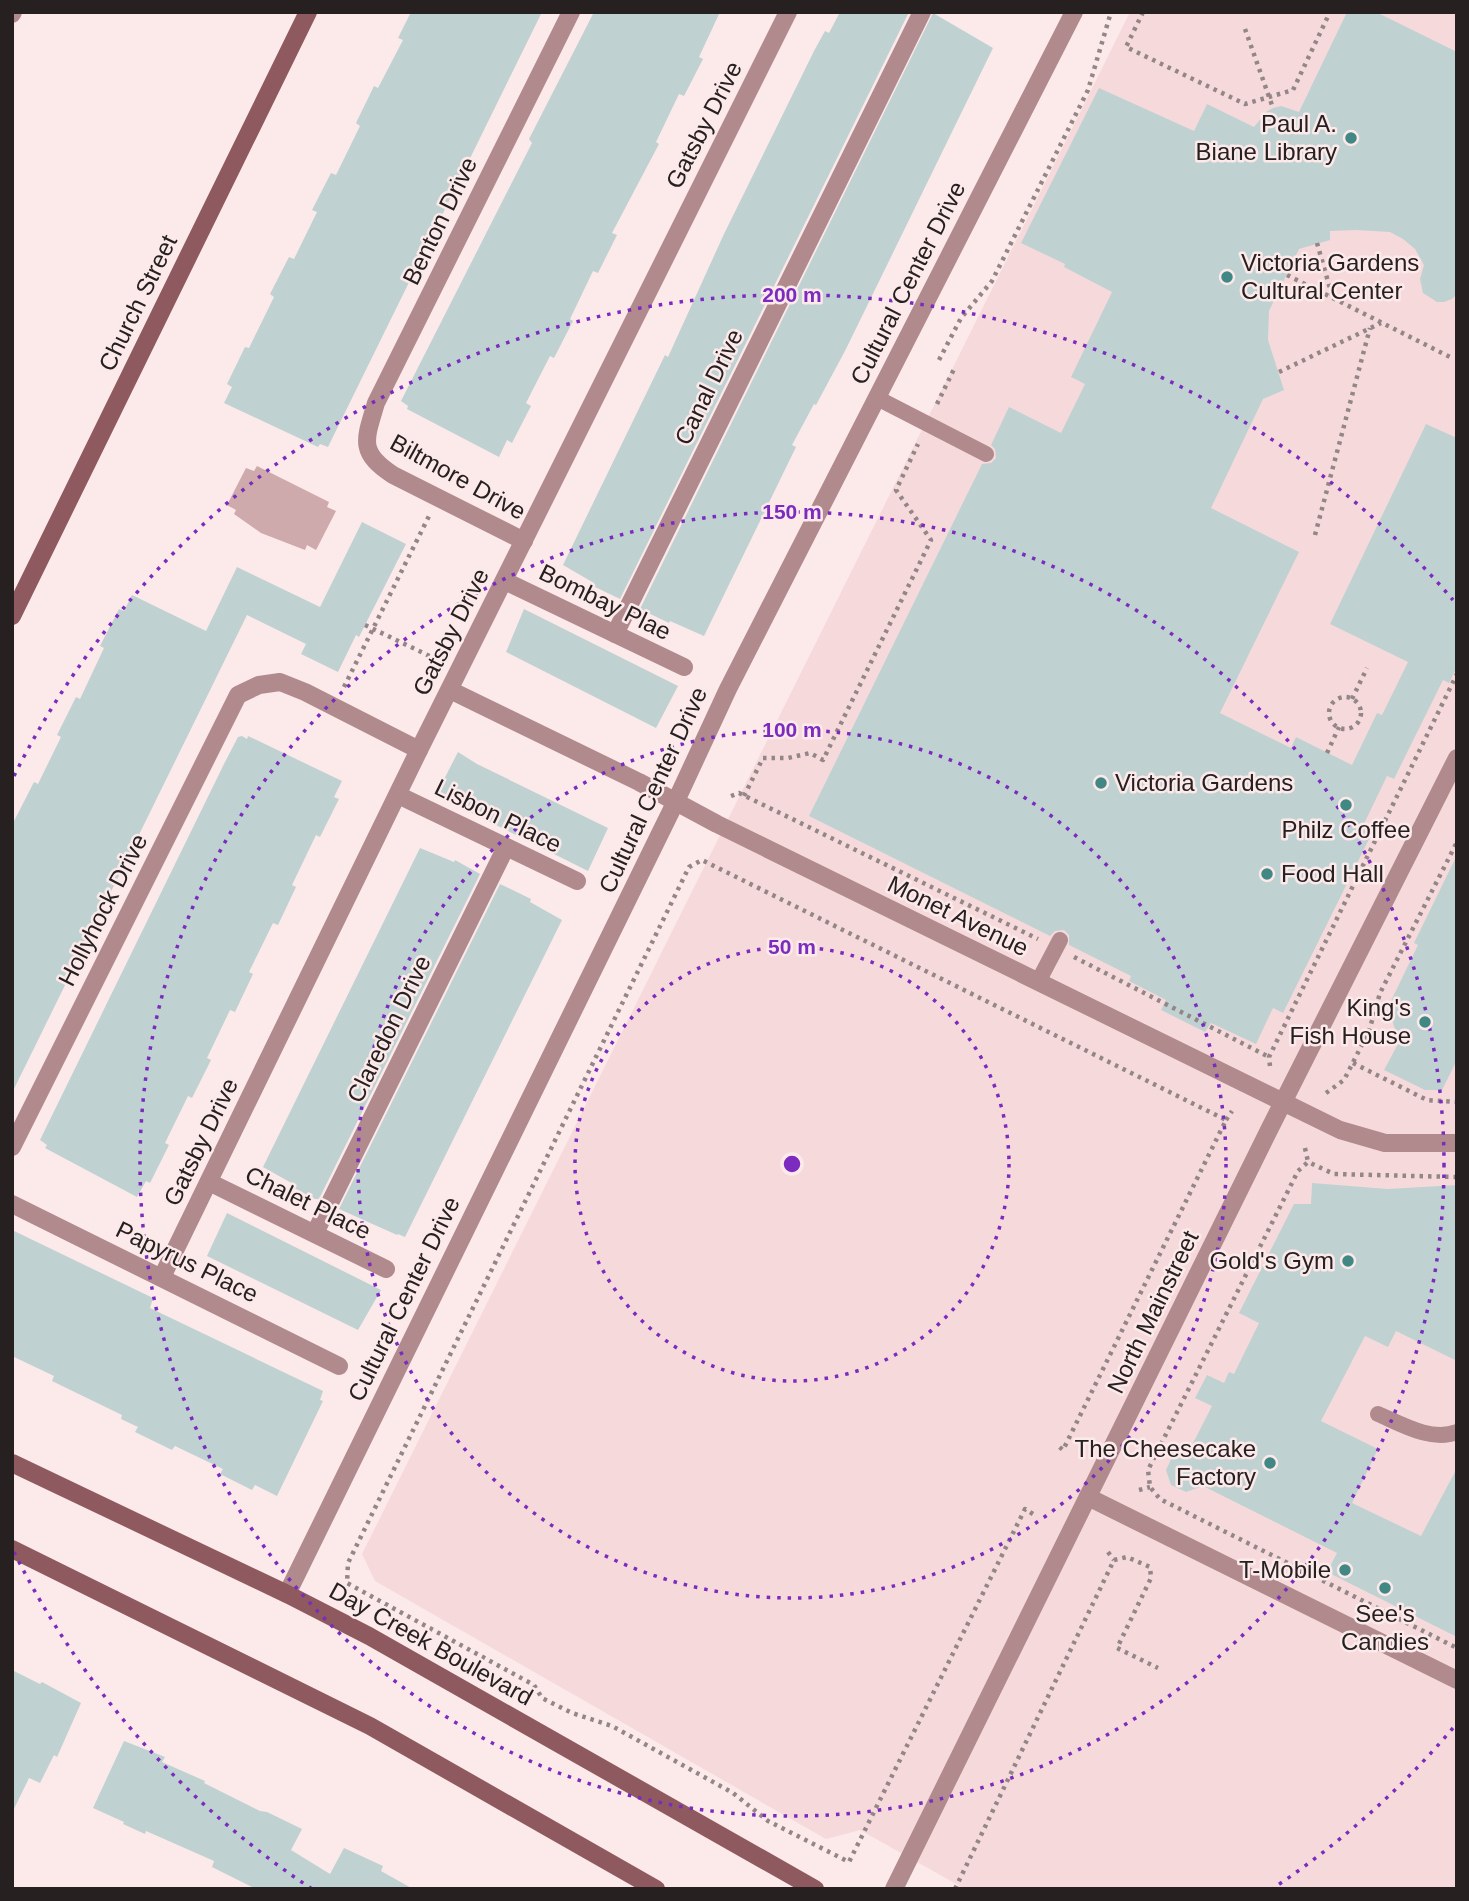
<svg xmlns="http://www.w3.org/2000/svg" width="1469" height="1901" viewBox="0 0 1469 1901" font-family="Arial,sans-serif">
  <style>
    .built { fill: #f6dadb }
    .water { fill: #ceaaac }
    .building { fill: #bfd2d1 }
    .lines { fill: none; stroke-linecap: round; stroke-linejoin: round }
    .path { stroke: #938687; stroke-width: 4.5; stroke-dasharray: 3.5 5; stroke-linecap: butt }
    .lane { stroke: #b08a8c; stroke-width: 16 }
    .street { stroke: #b08a8c; stroke-width: 18 }
    .secondary { stroke: #8e5a5f; stroke-width: 18 }
    .ring { fill: none; stroke: #7b2cbf; stroke-width: 3.5; stroke-dasharray: 3.5 7 }
    .poi-dot { fill: #418885; stroke: #fce9ea; stroke-width: 2.5 }
    .labels { text-anchor: middle; stroke-width: 5; stroke-linejoin: round; paint-order: stroke }
    .poi-label { font-size: 24px; fill: #272021; stroke: #fce9ea; text-anchor: end }
    .street-label { font-size: 24px; fill: #272021; stroke: #fce9ea }
    .centre { fill: #7b2cbf; stroke: #fce9ea; stroke-width: 3.5 }
    .ring-label { font-size: 21px; text-anchor: middle; font-weight: bold; fill: #7b2cbf; stroke: #fce9ea; stroke-width: 5; stroke-linejoin: round; paint-order: stroke }
  </style>
  <rect width="100%" height="100%" fill="#fce9ea"/>
  <path class="built" d="M1130,12H1457V1889H959L958,1885L860,1830L826,1839L375,1581L362,1554Z"/>
  <path class="water" d="M257,466L329,502L327,507L336,511L316,550L307,545L305,550L261,533L234,514L236,510L227,505L246,468L254,471Z"/>
  <g class="building">
    <path d="M411,12H542L328,447L320,444L318,447L224,403L232,387L227,384L245,347L249,348L274,297L270,294L289,257L294,259L317,212L312,210L331,173L336,175L360,126L356,123L374,86L378,88L403,40L398,38Z"/>
    <path d="M594,12H720L699,57L703,59L684,96L679,94L656,142L659,144L612,233L617,235L598,273L593,271L570,319L573,321L554,358L550,356L526,403L531,406L512,443L507,440L499,457L407,409L408,406L401,401L532,143L529,139Z"/>
    <path d="M840,12H909L620,599L593,586L594,583L563,565L665,355L668,357L724,234L814,51L825,31L829,33Z"/>
    <path d="M1347,12H1376L1457,52V294L1452,299L1444,302H1437L1423,293L1420,279L1424,265L1415,249L1403,239L1390,232L1356,230L1330,231V240L1299,249L1269,311L1268,340L1284,390L1263,399L1211,508L1299,552L1220,713L1291,748L1296,737L1352,765L1377,713L1382,715L1408,662L1330,624L1426,424L1457,438V667L1449,683L1443,680L1394,779L1387,776L1362,828L1372,833L1283,1013L1273,1008L1256,1044L1211,1023L1205,1032L1161,1010L1166,1000L1129,981L1131,976L1069,945V935L1064,930L1055,931L1050,936L809,816L982,464L991,463L996,458L995,449L991,445L1009,407L1061,433L1085,384L1071,377L1112,292L1064,267L1065,264L1021,243L1099,88L1194,131L1207,104L1254,127L1266,112L1273,108L1281,106L1299,112Z"/>
    <path d="M933,13L993,48L846,349L816,405L814,404L792,445L796,447L704,636L670,621L669,623L640,609Z"/>
    <path d="M362,522L406,544L359,637L356,635L338,672L301,654L306,644L247,615L12,1093V825L34,782L38,784L61,737L57,735L76,697L80,699L104,648L100,646L119,609L124,611L132,595L206,631L237,567L320,607Z"/>
    <path d="M524,609L678,686L656,728L506,652Z"/>
    <path d="M242,736L247,739L248,736L342,781L334,797L339,799L320,837L316,835L292,885L296,887L278,925L273,923L249,972L253,974L235,1012L230,1010L207,1058L211,1060L192,1098L188,1096L165,1143L169,1145L150,1183L146,1181L137,1197L45,1148L47,1145L40,1140L224,764L238,737Z"/>
    <path d="M458,752L477,764L608,828L588,871L436,795Z"/>
    <path d="M420,848L454,862L455,860L480,874L319,1199H315L294,1188L295,1185L263,1167Z"/>
    <path d="M1457,855V1060L1442,1090H1425L1384,1070L1399,1042L1388,1007L1418,945L1414,943Z"/>
    <path d="M500,884L531,899L530,902L562,920L405,1237L398,1234L397,1235L339,1209Z"/>
    <path d="M1312,1183L1388,1189L1457,1185V1361L1396,1331L1388,1347L1365,1336L1321,1421L1378,1449L1352,1503L1421,1536L1457,1468V1637L1327,1572L1337,1553L1203,1486L1186,1492L1171,1485L1166,1470L1173,1455L1190,1449L1212,1406L1195,1398L1207,1375L1224,1383L1229,1372L1234,1374L1259,1323L1239,1313L1294,1204H1311Z"/>
    <path d="M227,1213L381,1290L358,1330L207,1256Z"/>
    <path d="M12,1230L153,1298L150,1308L323,1391L320,1400L323,1401L277,1496L255,1485L252,1490L220,1474L223,1469L175,1446L172,1450L135,1432L138,1427L121,1419L122,1415L52,1381L54,1376L12,1356Z"/>
    <path d="M12,1670L40,1684L42,1682L81,1703L57,1757L54,1755L40,1783L29,1778L12,1813Z"/>
    <path d="M124,1741L165,1757L162,1762L205,1781L204,1783L260,1811L267,1812L302,1829L291,1850L330,1874L344,1848L383,1866L381,1871L413,1889H256L212,1867L214,1861L146,1831L145,1834L123,1824L124,1822L93,1808Z"/>
  </g>
  <g class="lines">
    <g class="path">
      <path d="M1143,12L1126,47L1245,104L1293,90L1330,12"/>
      <path d="M1245,29L1273,108"/>
      <path d="M1317,243L1333,299"/>
      <path d="M1287,275L1450,357"/>
      <path d="M939,360L961,318L992,281L1088,90L1111,12"/>
      <path d="M1279,372L1381,323"/>
      <path d="M937,404L955,367"/>
      <path d="M1315,535L1370,328"/>
      <path d="M365,625L440,661"/>
      <path d="M344,687L429,516"/>
      <circle cx="1345" cy="713" r="16"/>
      <path d="M1352,699L1367,668"/>
      <path d="M1327,753L1339,727"/>
      <path d="M731,796L739,793L1038,939"/>
      <path d="M744,796L763,758H788L810,753L823,760L931,540L896,490L918,444"/>
      <path d="M1074,957L1269,1057"/>
      <path d="M1353,1063L1427,1100L1457,1102"/>
      <path d="M1270,1066L1269,1057L1457,674"/>
      <path d="M1326,1093L1344,1080L1369,1031L1380,993L1457,842"/>
      <path d="M1226,1120L1232,1111"/>
      <path d="M1305,1148L1308,1162"/>
      <path d="M1457,1177L1334,1174L1308,1162L1298,1171L1148,1470L1150,1487L1160,1499L1457,1648"/>
      <path d="M1139,1490L1150,1487"/>
      <path d="M1033,1514L1025,1509L849,1862L768,1821L733,1793L612,1726L572,1713L542,1698L534,1685L347,1583L348,1563L689,867L702,860L1226,1120L1063,1450L1056,1444"/>
      <path d="M1108,1552L1114,1560"/>
      <path d="M1114,1560L1127,1557L1150,1567L1151,1578L1117,1648L1158,1668"/>
      <path d="M955,1889L1114,1560"/>
    </g>
    <g class="lane">
      <path d="M877,398L986,454"/>
      <path d="M1038,982L1060,940"/>
      <path d="M1378,1414C1401,1424 1431,1442 1457,1432"/>
    </g>
    <g class="street">
      <path d="M12,14L13,12"/>
      <path d="M524,541L393,475C358,452 365,440 376,403L571,12"/>
      <path d="M505,581L684,667"/>
      <path d="M615,634L922,12"/>
      <path d="M450,690L639,782L717,824L1340,1130L1385,1143H1457"/>
      <path d="M398,795L577,881"/>
      <path d="M12,1147L238,695L259,685L280,682L305,692L419,750"/>
      <path d="M209,1182L386,1269"/>
      <path d="M12,1204L339,1366"/>
      <path d="M315,1233L506,847"/>
      <path d="M162,1277L419,750L788,12"/>
      <path d="M1088,1497L1457,1680"/>
      <path d="M287,1594L676,801L728,689L1074,12"/>
      <path d="M894,1889L1269,1130L1457,758"/>
    </g>
    <g class="secondary">
      <path d="M12,616L308,12"/>
      <path d="M12,1463L287,1594L369,1636L815,1889"/>
      <path d="M12,1549L370,1726L656,1889"/>
    </g>
  </g>
  <g class="ring">
    <circle cx="792" cy="1164" r="217"/>
    <circle cx="792" cy="1164" r="434"/>
    <circle cx="792" cy="1164" r="652"/>
    <path d="M1453 1728A869 869 0 0 1 1272 1889M312 1889A869 869 0 0 1 14 1552M14 776A869 869 0 0 1 1453 600"/>
  </g>
  <g class="poi-dot">
    <circle cx="1351" cy="138" r="7"/>
    <circle cx="1227" cy="277" r="7"/>
    <circle cx="1101" cy="783" r="7"/>
    <circle cx="1346" cy="805" r="7"/>
    <circle cx="1267" cy="874" r="7"/>
    <circle cx="1425" cy="1022" r="7"/>
    <circle cx="1348" cy="1261" r="7"/>
    <circle cx="1270" cy="1463" r="7"/>
    <circle cx="1345" cy="1570" r="7"/>
    <circle cx="1385" cy="1588" r="7"/>
  </g>
  <g class="labels">
    <g class="poi-label">
      <text x="1337" y="132">Paul A.<tspan x="1337" dy="28">Biane Library</tspan></text>
      <text x="1241" y="271" text-anchor="start">Victoria Gardens<tspan x="1241" dy="28">Cultural Center</tspan></text>
      <text x="1115" y="791" text-anchor="start">Victoria Gardens</text>
      <text x="1346" y="838" text-anchor="middle">Philz Coffee</text>
      <text x="1281" y="882" text-anchor="start">Food Hall</text>
      <text x="1411" y="1016">King's<tspan x="1411" dy="28">Fish House</tspan></text>
      <text x="1334" y="1269">Gold's Gym</text>
      <text x="1256" y="1457">The Cheesecake<tspan x="1256" dy="28">Factory</tspan></text>
      <text x="1331" y="1578">T-Mobile</text>
      <text x="1385" y="1622" text-anchor="middle">See's<tspan x="1385" dy="28">Candies</tspan></text>
    </g>
    <g class="street-label">
      <text transform="translate(704 125) rotate(-63)" y="8">Gatsby Drive</text>
      <text transform="translate(440 221) rotate(-64)" y="8">Benton Drive</text>
      <text transform="translate(908 283) rotate(-63)" y="8">Cultural Center Drive</text>
      <text transform="translate(138 303) rotate(-64)" y="8">Church Street</text>
      <text transform="translate(709 387) rotate(-64)" y="8">Canal Drive</text>
      <text transform="translate(458 477) rotate(29)" y="8">Biltmore Drive</text>
      <text transform="translate(605 602) rotate(26)" y="8">Bombay Plae</text>
      <text transform="translate(451 632) rotate(-63)" y="8">Gatsby Drive</text>
      <text transform="translate(653 790) rotate(-65)" y="8">Cultural Center Drive</text>
      <text transform="translate(498 816) rotate(26)" y="8">Lisbon Place</text>
      <text transform="translate(103 910) rotate(-63)" y="8">Hollyhock Drive</text>
      <text transform="translate(958 916) rotate(26)" y="8">Monet Avenue</text>
      <text transform="translate(389 1029) rotate(-64)" y="8">Claredon Drive</text>
      <text transform="translate(201 1142) rotate(-64)" y="8">Gatsby Drive</text>
      <text transform="translate(308 1203) rotate(26)" y="8">Chalet Place</text>
      <text transform="translate(187 1262) rotate(26)" y="8">Papyrus Place</text>
      <text transform="translate(404 1299) rotate(-64)" y="8">Cultural Center Drive</text>
      <text transform="translate(1153 1312) rotate(-64)" y="8">North Mainstreet</text>
      <text transform="translate(431 1644) rotate(29)" y="8">Day Creek Boulevard</text>
    </g>
  </g>
  <circle cx="792" cy="1164" r="10" class="centre"/>
  <g class="ring-label">
    <text x="792" y="302">200 m</text>
    <text x="792" y="519">150 m</text>
    <text x="792" y="737">100 m</text>
    <text x="792" y="954">50 m</text>
  </g>
  <rect width="1469" height="1901" fill="none" stroke="#272021" stroke-width="28"/>
</svg>
